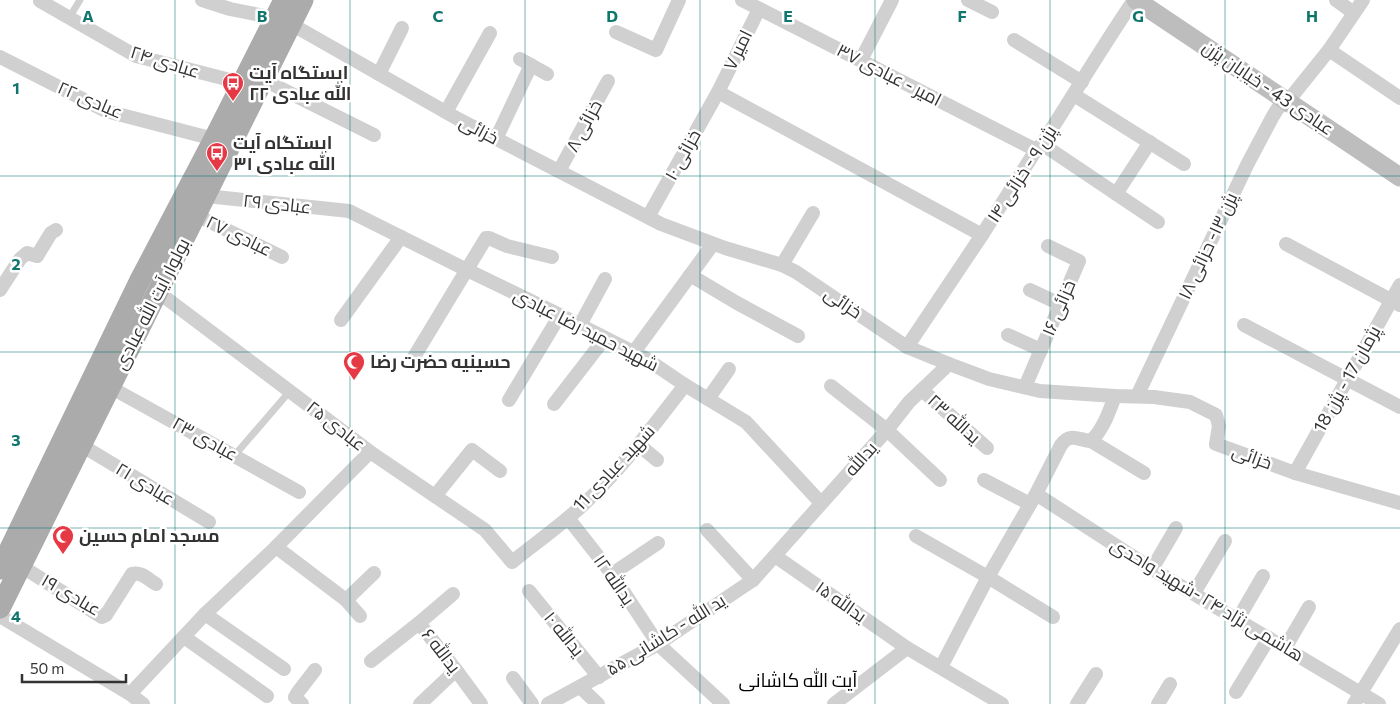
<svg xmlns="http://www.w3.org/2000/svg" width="1400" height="704" viewBox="0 0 1400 704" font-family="Commissioner,Cairo,sans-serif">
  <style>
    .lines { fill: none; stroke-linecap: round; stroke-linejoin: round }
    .lane { stroke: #d0d0d0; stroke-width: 7 }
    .street { stroke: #d0d0d0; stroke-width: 14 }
    .secondary { stroke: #bdbdbd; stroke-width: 19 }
    .primary { stroke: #ababab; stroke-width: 21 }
    .grid { fill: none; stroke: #0f766e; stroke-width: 1; stroke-opacity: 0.55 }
    .labels { text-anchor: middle; stroke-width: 5; stroke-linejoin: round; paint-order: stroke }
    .street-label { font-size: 18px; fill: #333; stroke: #fff }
    .poi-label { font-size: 18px; font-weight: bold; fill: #333; stroke: #fff; text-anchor: start }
    .neighbourhood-label { font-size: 19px; fill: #000; stroke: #fff }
    .grid-label { font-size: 16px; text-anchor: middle; font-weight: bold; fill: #0f766e; stroke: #fff; stroke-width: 5; stroke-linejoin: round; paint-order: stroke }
  </style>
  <rect width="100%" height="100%" fill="#fff"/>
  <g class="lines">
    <g class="lane">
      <path d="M69,18L80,0"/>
      <path d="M234,456L290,391"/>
    </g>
    <g class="street">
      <path d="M202,0L230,9L275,18"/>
      <path d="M742,0L1036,150"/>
      <path d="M968,0L992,12"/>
      <path d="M1336,0L1354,13"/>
      <path d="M40,1L136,56L242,83"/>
      <path d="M291,24L458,119L661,224L725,248L782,265L796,272L907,347L949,364L989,379L1040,391L1115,396L1154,397L1190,402L1216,415L1219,426L1216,444L1295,473L1400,503"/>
      <path d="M616,32L656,50L679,0"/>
      <path d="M1014,40L1082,82"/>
      <path d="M1329,50L1400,98"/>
      <path d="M0,57L106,111L214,139"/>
      <path d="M520,59L547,74"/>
      <path d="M861,60L892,0"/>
      <path d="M379,74L402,28"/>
      <path d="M264,80L374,135"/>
      <path d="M718,92L982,235"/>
      <path d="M1074,95L1184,164"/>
      <path d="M446,112L490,33"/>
      <path d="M496,139L531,65"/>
      <path d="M1042,144L1158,222"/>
      <path d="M559,171L608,81"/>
      <path d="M1116,194L1150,142"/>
      <path d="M206,196L349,211L467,270L560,315L645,358L685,385L746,422L821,503"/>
      <path d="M196,215L282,257"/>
      <path d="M648,217L718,92L759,9"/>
      <path d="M1286,244L1400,305"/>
      <path d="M782,265L813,213"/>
      <path d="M690,275L737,303L798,336"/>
      <path d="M0,290L20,259L27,253L37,256L51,233L56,230"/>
      <path d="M1030,290L1060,304"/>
      <path d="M158,292L365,448L370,452L485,530L512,562C542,538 574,516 600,488C631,456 658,420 685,385"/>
      <path d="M341,320L401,237"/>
      <path d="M580,325L605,279"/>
      <path d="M1244,325L1400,407"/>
      <path d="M1008,335L1041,350"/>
      <path d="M907,347L982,235L1036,150L1042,144C1073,96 1102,47 1134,0"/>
      <path d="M634,352L713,244"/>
      <path d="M414,357L486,238H489L507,246L552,257"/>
      <path d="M831,386L887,430L940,480"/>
      <path d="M110,387L299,492"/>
      <path d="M1025,387L1079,261L1048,246"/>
      <path d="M922,390L987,448"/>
      <path d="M1137,396L1247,165L1273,116L1278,108L1288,101L1329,50L1363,0"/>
      <path d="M708,399L729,369"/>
      <path d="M509,400L560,315"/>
      <path d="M554,404L605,338"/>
      <path d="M1091,441L1144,473"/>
      <path d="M81,445L209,522"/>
      <path d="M639,445L657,460"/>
      <path d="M1295,473L1400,285"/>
      <path d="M984,480L1030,504"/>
      <path d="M1036,494L1152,569L1379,704"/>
      <path d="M435,496L472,450L500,471"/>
      <path d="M568,518L612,574L658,644L723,704"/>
      <path d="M707,530L753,580"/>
      <path d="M916,536L988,577L1053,617"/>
      <path d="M276,547L346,600L360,616"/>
      <path d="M775,556L907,648L1002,704"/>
      <path d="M21,566L102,617L106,615L132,574C141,571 149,580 156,584"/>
      <path d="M1152,569L1176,528"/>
      <path d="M612,574L658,543"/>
      <path d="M529,591L599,677"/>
      <path d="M1194,593L1225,541"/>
      <path d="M346,600L374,573"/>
      <path d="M205,614L284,669"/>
      <path d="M0,616L130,694L143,704"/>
      <path d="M1238,619L1263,576"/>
      <path d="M419,623L453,594"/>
      <path d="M184,637L267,696"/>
      <path d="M1285,648L1309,607"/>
      <path d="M371,661L419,623L456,670L481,704"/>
      <path d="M941,667L988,577L1036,494L1061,445C1070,432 1078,440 1091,441C1103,430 1109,412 1115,396"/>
      <path d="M513,678L532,704"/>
      <path d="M580,687L598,704"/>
      <path d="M1236,692L1269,638"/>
      <path d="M130,694L205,614L276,547L370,452"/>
      <path d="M302,704L295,697L298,692L315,670"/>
      <path d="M420,704L456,670"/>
      <path d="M548,704L658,644L753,580L887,430L909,402L949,364"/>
      <path d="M834,704L907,648"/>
      <path d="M1077,704L1096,674"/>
      <path d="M1158,704L1170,684"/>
      <path d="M1354,704L1400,629"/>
    </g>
    <path class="secondary" d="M1136,0L1400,177"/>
    <g class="primary">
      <path d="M0,569L139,282L214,139L284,0"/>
      <path d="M0,608L303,0"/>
    </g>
  </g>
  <path class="grid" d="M175,0V704M350,0V704M525,0V704M700,0V704M875,0V704M1050,0V704M1225,0V704M0,176H1400M0,352H1400M0,528H1400"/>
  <defs>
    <g id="bus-pin" transform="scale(1.125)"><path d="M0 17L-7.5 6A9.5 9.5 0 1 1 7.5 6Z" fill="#e63946" stroke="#fff"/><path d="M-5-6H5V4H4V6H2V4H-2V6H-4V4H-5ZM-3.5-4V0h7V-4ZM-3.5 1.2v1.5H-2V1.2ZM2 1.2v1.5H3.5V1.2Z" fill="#fff"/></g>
    <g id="mosque-pin" transform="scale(1.125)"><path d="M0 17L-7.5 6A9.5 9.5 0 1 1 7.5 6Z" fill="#e63946" stroke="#fff"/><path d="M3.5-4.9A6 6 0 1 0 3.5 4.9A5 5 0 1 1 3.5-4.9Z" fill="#fff"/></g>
  </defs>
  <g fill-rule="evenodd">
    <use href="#bus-pin" x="233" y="83"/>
    <use href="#bus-pin" x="217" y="153"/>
    <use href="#mosque-pin" x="354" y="362"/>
    <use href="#mosque-pin" x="63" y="536"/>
  </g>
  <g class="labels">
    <g class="street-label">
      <text transform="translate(738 50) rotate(-64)" y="6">امیر ۷</text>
      <text transform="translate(165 62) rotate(17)" y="6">عبادی ۲۴</text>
      <text transform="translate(889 75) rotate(27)" y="6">امیر - عبادی ۳۷</text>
      <text transform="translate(1268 88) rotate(34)" y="6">عبادی 43 - خیابان پژن</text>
      <text transform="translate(90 100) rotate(23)" y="6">عبادی ۲۲</text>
      <text transform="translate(584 126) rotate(-62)" y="6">خزائی ۸</text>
      <text transform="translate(479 130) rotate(28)" y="6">خزائی</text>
      <text transform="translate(683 155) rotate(-61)" y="6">خزائی ۱۰</text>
      <text transform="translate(1022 174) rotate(-57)" y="6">پژن ۹ - خزائی ۱۴</text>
      <text transform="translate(277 204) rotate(6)" y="6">عبادی ۲۹</text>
      <text transform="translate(239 236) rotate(26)" y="6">عبادی ۲۷</text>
      <text transform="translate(1208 246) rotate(-65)" y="6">پژن ۱۳- حزائی ۱۸</text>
      <text transform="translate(843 303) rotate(34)" y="6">خزائی</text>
      <text transform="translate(152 304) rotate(-63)" y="6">بولوار آیت الله عبادی</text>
      <text transform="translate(1059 308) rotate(-67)" y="6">خزائی ۱۶</text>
      <text transform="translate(586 330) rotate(27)" y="6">شهید حمید رضا عبادی</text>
      <text transform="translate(1347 379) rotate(-61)" y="6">پژمان 17 - پژن 18</text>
      <text transform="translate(954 419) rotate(42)" y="6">یدالله ۲۳</text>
      <text transform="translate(336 426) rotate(38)" y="6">عبادی ۲۵</text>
      <text transform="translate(205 439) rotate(29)" y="6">عبادی ۲۳</text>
      <text transform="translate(1252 457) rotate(20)" y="6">خزائی</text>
      <text transform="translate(861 459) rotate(-48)" y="6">یدالله</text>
      <text transform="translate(614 468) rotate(-47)" y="6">شهید عبادی 11</text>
      <text transform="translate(145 484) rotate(31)" y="6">عبادی ۲۱</text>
      <text transform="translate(614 580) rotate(55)" y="6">یدالله ۱۲</text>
      <text transform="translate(71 595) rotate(30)" y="6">عبادی ۱۹</text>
      <text transform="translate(1207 600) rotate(31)" y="6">هاشمی نژاد ۲۴ -شهید واحدی</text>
      <text transform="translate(841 602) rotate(35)" y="6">یدالله ۱۵</text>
      <text transform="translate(564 634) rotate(51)" y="6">یدالله ۱۰</text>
      <text transform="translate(666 635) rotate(-32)" y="6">ید الله - کاشانی ۵۵</text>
      <text transform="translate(441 651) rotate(52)" y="6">یدالله ۶</text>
    </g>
    <g class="poi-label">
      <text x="249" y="79">ایستگاه آیت<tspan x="249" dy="21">الله عبادی ۲۲</tspan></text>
      <text x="233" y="149">ایستگاه آیت<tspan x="233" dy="21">الله عبادی ۳۱</tspan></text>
      <text x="370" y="368">حسینیه حضرت رضا</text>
      <text x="79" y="542">مسجد امام حسین</text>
    </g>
    <g class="neighbourhood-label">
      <text x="798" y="687">آیت الله کاشانی</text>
    </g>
  </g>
  <g class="grid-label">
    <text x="88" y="22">A</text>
    <text x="262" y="22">B</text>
    <text x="438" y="22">C</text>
    <text x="612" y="22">D</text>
    <text x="788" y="22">E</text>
    <text x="962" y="22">F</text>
    <text x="1138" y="22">G</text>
    <text x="1312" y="22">H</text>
    <text x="16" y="94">1</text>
    <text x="16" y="270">2</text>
    <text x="16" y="446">3</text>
    <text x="16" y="622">4</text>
  </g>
  <path d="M22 674v8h104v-8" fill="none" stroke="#333333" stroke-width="2.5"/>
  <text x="30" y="674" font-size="15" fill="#333333" stroke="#ffffff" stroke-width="4" paint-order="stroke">50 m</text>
</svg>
